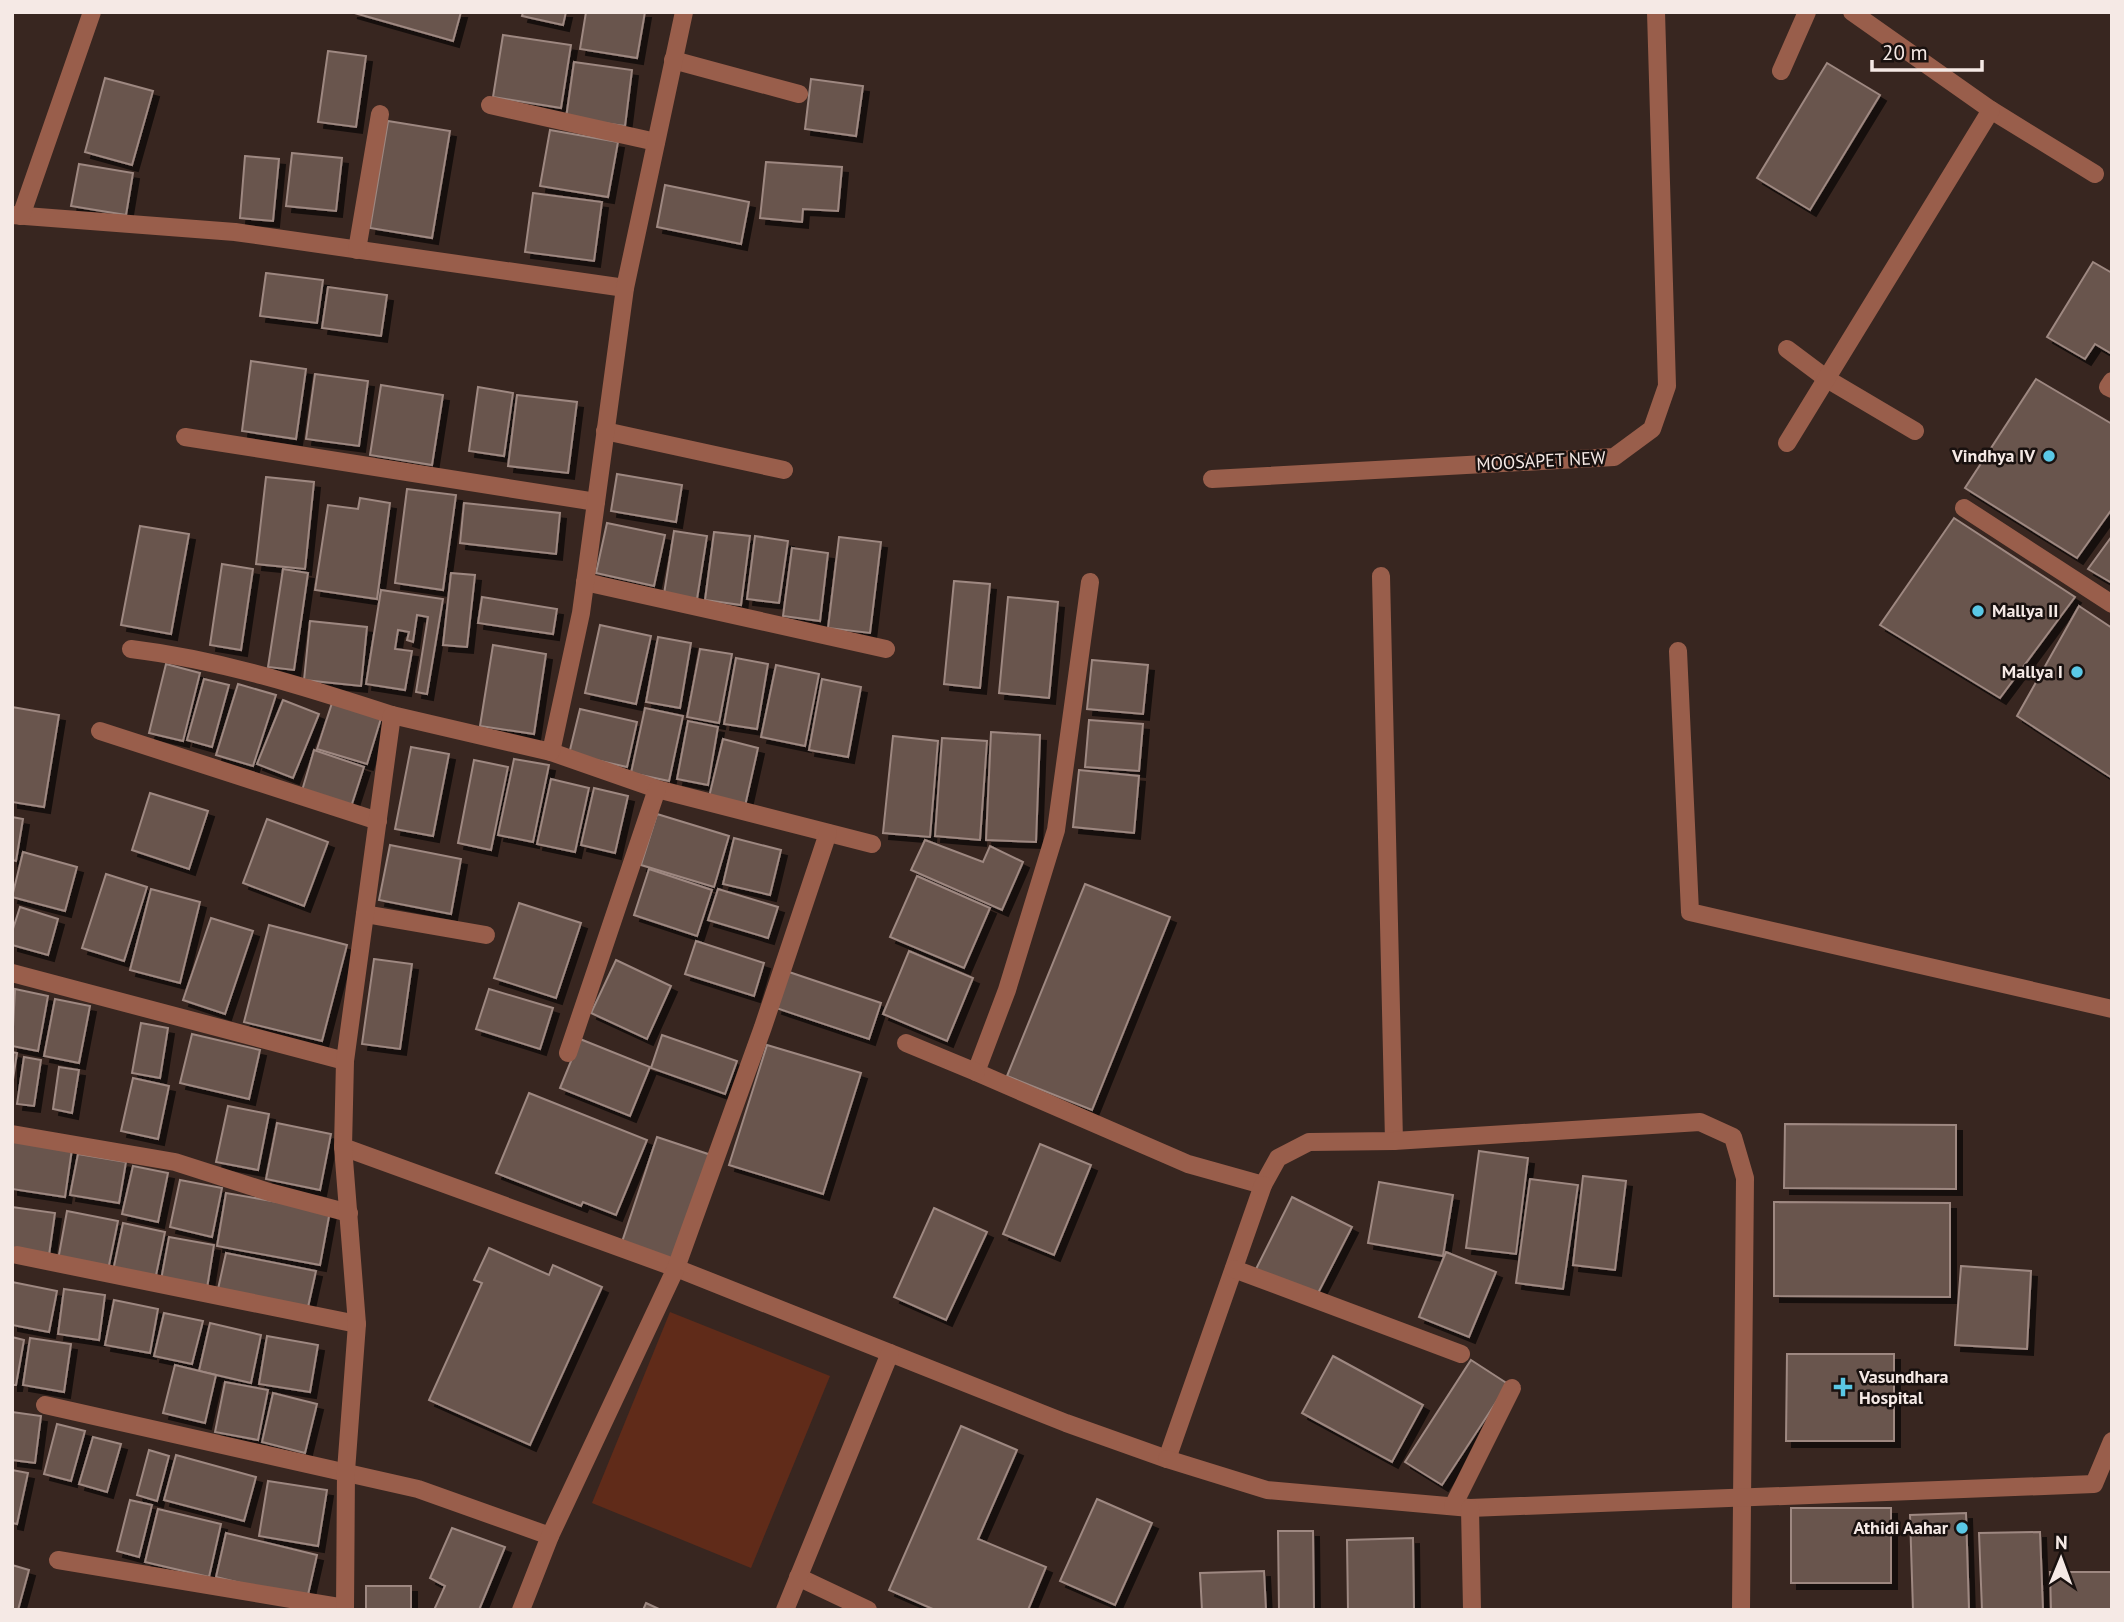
<svg xmlns="http://www.w3.org/2000/svg" width="2124" height="1622" viewBox="0 0 2124 1622" font-family="'PT Sans',sans-serif">
  <style>
    .green { fill: #602b19 }
    .building { fill: #69554e; stroke: #9e8881; stroke-width: 2; filter: url(#shadow) }
    .lines { fill: none; stroke-linecap: round; stroke-linejoin: round }
    .minor { stroke: #995e4b; stroke-width: 18 }
    .poi-dot { fill: #5ac8e6; stroke: #19110f; stroke-width: 2.5 }
    .labels { text-anchor: middle; stroke-width: 5; stroke-linejoin: round; paint-order: stroke }
    .poi-label { font-size: 18px; font-weight: bold; fill: #f5e9e5; stroke: #19110f; text-anchor: end }
    .street-label { font-size: 18px; fill: #f5e9e5; stroke: #19110f }
  </style>
  <defs>
    <filter id="shadow"><feDropShadow dx="6" dy="6" stdDeviation="0" flood-color="#0009"/></filter>
  </defs>
  <rect width="100%" height="100%" fill="#382620"/>
  <path class="green" d="M670,1312L830,1376L751,1568L592,1503Z"/>
  <g class="building">
    <path d="M351,12H461L453,41Z"/>
    <path d="M523,12H566L563,25L522,16Z"/>
    <path d="M586,12H645L637,58L580,49Z"/>
    <path d="M503,35L571,45L561,108L493,97Z"/>
    <path d="M328,51L366,56L356,127L318,122Z"/>
    <path d="M574,62L632,70L625,126L566,118Z"/>
    <path d="M1827,63L1880,95L1810,210L1757,178Z"/>
    <path d="M105,78L153,91L132,165L85,152Z"/>
    <path d="M811,79L863,86L856,136L805,129Z"/>
    <path d="M388,121L450,131L432,238L370,228Z"/>
    <path d="M550,130L618,142L608,197L540,186Z"/>
    <path d="M292,153L342,158L336,211L286,206Z"/>
    <path d="M245,156L279,159L273,221L240,218Z"/>
    <path d="M766,162L842,167L838,211L803,209L802,222L760,218Z"/>
    <path d="M79,164L133,173L126,215L71,206Z"/>
    <path d="M665,185L749,202L741,244L657,227Z"/>
    <path d="M533,193L602,202L594,261L525,252Z"/>
    <path d="M2093,262L2112,273V354L2095,344L2085,359L2047,337Z"/>
    <path d="M266,273L323,280L317,323L260,316Z"/>
    <path d="M328,287L387,295L381,336L322,328Z"/>
    <path d="M251,361L306,369L296,439L242,431Z"/>
    <path d="M315,374L368,381L359,446L306,439Z"/>
    <path d="M2036,379L2112,424V509L2077,558L1965,488Z"/>
    <path d="M381,385L443,395L432,465L370,455Z"/>
    <path d="M478,387L513,393L504,456L469,451Z"/>
    <path d="M517,395L577,402L568,473L508,466Z"/>
    <path d="M617,474L682,485L676,522L611,511Z"/>
    <path d="M266,477L314,482L305,569L256,564Z"/>
    <path d="M407,489L456,495L443,590L395,583Z"/>
    <path d="M360,498L390,503L377,599L315,590L328,505L358,509Z"/>
    <path d="M464,503L560,513L556,554L460,543Z"/>
    <path d="M1954,518L2075,597L2000,698L1880,625Z"/>
    <path d="M607,523L665,535L654,586L596,573Z"/>
    <path d="M140,526L189,534L171,634L121,625Z"/>
    <path d="M674,531L707,536L697,599L664,594Z"/>
    <path d="M714,532L750,536L741,605L705,600Z"/>
    <path d="M755,536L788,541L779,603L747,599Z"/>
    <path d="M2112,536V583L2088,569Z"/>
    <path d="M839,537L881,542L870,633L828,628Z"/>
    <path d="M792,548L828,553L820,621L783,616Z"/>
    <path d="M222,564L253,569L241,650L210,645Z"/>
    <path d="M283,569L308,573L294,670L268,667Z"/>
    <path d="M451,573L475,575L467,647L443,645Z"/>
    <path d="M954,581L990,584L980,688L944,684Z"/>
    <path d="M381,590L443,599L427,694L416,692L428,617L417,615L413,642L407,640L409,632L398,630L395,649L412,651L405,690L366,684Z"/>
    <path d="M482,597L557,609L553,634L478,623Z"/>
    <path d="M1008,597L1058,602L1049,698L999,693Z"/>
    <path d="M2079,606L2112,628V778L2017,716Z"/>
    <path d="M310,621L367,627L361,686L304,680Z"/>
    <path d="M600,625L651,636L636,704L585,693Z"/>
    <path d="M658,637L691,643L680,708L646,702Z"/>
    <path d="M493,645L546,654L534,734L480,726Z"/>
    <path d="M700,649L732,654L719,723L687,717Z"/>
    <path d="M736,658L768,664L757,729L724,724Z"/>
    <path d="M1092,660L1148,665L1143,714L1087,709Z"/>
    <path d="M166,664L200,673L183,741L149,733Z"/>
    <path d="M776,665L819,674L805,746L761,737Z"/>
    <path d="M204,679L229,685L212,747L187,740Z"/>
    <path d="M822,679L861,687L848,757L809,750Z"/>
    <path d="M238,684L276,695L253,766L216,755Z"/>
    <path d="M283,700L319,714L293,778L257,764Z"/>
    <path d="M333,700L382,715L367,764L317,749Z"/>
    <path d="M12,707L59,715L44,807L12,802Z"/>
    <path d="M645,708L683,716L669,781L631,773Z"/>
    <path d="M580,709L637,722L627,767L569,754Z"/>
    <path d="M1089,720L1143,724L1139,771L1085,767Z"/>
    <path d="M688,721L718,727L708,785L677,779Z"/>
    <path d="M991,732L1040,735L1036,842L986,840Z"/>
    <path d="M893,736L938,741L930,837L883,833Z"/>
    <path d="M942,738L987,741L980,840L935,836Z"/>
    <path d="M723,739L758,748L745,806L709,797Z"/>
    <path d="M411,747L449,754L433,836L395,829Z"/>
    <path d="M314,750L364,767L350,810L301,794Z"/>
    <path d="M514,759L549,765L533,842L498,835Z"/>
    <path d="M474,760L508,767L491,850L458,843Z"/>
    <path d="M1079,770L1139,776L1134,833L1073,827Z"/>
    <path d="M551,779L589,788L575,852L537,844Z"/>
    <path d="M594,788L628,796L615,853L581,845Z"/>
    <path d="M150,793L208,811L189,869L132,850Z"/>
    <path d="M657,814L729,836L714,887L641,865Z"/>
    <path d="M12,817L23,819L16,861L12,860Z"/>
    <path d="M267,819L328,842L304,906L243,883Z"/>
    <path d="M734,838L781,850L770,895L723,884Z"/>
    <path d="M925,840L983,862L990,846L1023,862L1002,910L911,870Z"/>
    <path d="M390,845L461,859L451,914L379,900Z"/>
    <path d="M23,852L77,867L65,911L12,897Z"/>
    <path d="M649,869L712,890L697,936L634,915Z"/>
    <path d="M106,874L147,887L124,961L82,948Z"/>
    <path d="M917,876L990,908L964,968L890,937Z"/>
    <path d="M1085,884L1170,917L1092,1110L1007,1076Z"/>
    <path d="M151,889L200,902L180,983L130,970Z"/>
    <path d="M718,889L778,907L768,938L708,920Z"/>
    <path d="M519,903L581,923L556,998L494,978Z"/>
    <path d="M20,907L58,919L48,955L12,945V932Z"/>
    <path d="M211,918L253,931L225,1014L183,1000Z"/>
    <path d="M269,925L347,945L322,1041L244,1022Z"/>
    <path d="M696,941L764,963L754,996L685,974Z"/>
    <path d="M909,951L973,978L947,1041L883,1014Z"/>
    <path d="M374,959L412,964L400,1049L362,1044Z"/>
    <path d="M616,960L671,986L647,1039L591,1013Z"/>
    <path d="M789,972L881,1003L869,1039L776,1008Z"/>
    <path d="M15,989L48,996L38,1051L12,1046Z"/>
    <path d="M489,989L553,1008L540,1049L476,1029Z"/>
    <path d="M55,999L90,1006L79,1063L44,1056Z"/>
    <path d="M141,1023L168,1028L160,1078L132,1073Z"/>
    <path d="M192,1034L260,1050L249,1099L180,1083Z"/>
    <path d="M662,1035L737,1061L725,1094L651,1068Z"/>
    <path d="M580,1039L650,1067L630,1116L560,1088Z"/>
    <path d="M767,1045L861,1073L823,1194L729,1165Z"/>
    <path d="M12,1052L17,1053L12,1086Z"/>
    <path d="M24,1057L41,1060L34,1106L17,1104Z"/>
    <path d="M59,1067L79,1070L72,1113L53,1109Z"/>
    <path d="M133,1078L169,1086L158,1139L121,1131Z"/>
    <path d="M529,1093L647,1140L616,1215L583,1202L581,1206L496,1173Z"/>
    <path d="M228,1106L269,1114L258,1170L216,1162Z"/>
    <path d="M277,1123L331,1134L320,1190L266,1179Z"/>
    <path d="M1785,1124L1956,1125V1189L1784,1188Z"/>
    <path d="M657,1137L711,1155L676,1261L622,1242Z"/>
    <path d="M12,1140L72,1149L65,1197L12,1189Z"/>
    <path d="M1040,1144L1091,1165L1054,1255L1003,1234Z"/>
    <path d="M1479,1151L1528,1158L1516,1254L1466,1248Z"/>
    <path d="M78,1154L126,1162L119,1203L70,1195Z"/>
    <path d="M133,1166L168,1173L158,1222L122,1214Z"/>
    <path d="M1583,1176L1626,1181L1615,1270L1573,1265Z"/>
    <path d="M1530,1179L1578,1185L1563,1289L1516,1283Z"/>
    <path d="M180,1180L222,1188L212,1237L170,1227Z"/>
    <path d="M1379,1182L1453,1195L1443,1256L1368,1243Z"/>
    <path d="M226,1193L330,1211L320,1265L217,1246Z"/>
    <path d="M1292,1197L1352,1227L1315,1299L1256,1269Z"/>
    <path d="M1774,1202L1950,1203V1297L1774,1296Z"/>
    <path d="M12,1207L55,1213L49,1255L12,1250Z"/>
    <path d="M934,1208L987,1232L946,1320L894,1297Z"/>
    <path d="M67,1211L118,1221L108,1270L58,1260Z"/>
    <path d="M123,1223L165,1232L155,1280L113,1271Z"/>
    <path d="M169,1237L214,1245L207,1288L161,1280Z"/>
    <path d="M489,1248L549,1275L553,1265L602,1287L530,1445L429,1400L482,1283L474,1280Z"/>
    <path d="M1446,1252L1496,1272L1469,1337L1419,1317Z"/>
    <path d="M226,1253L316,1271L308,1307L218,1289Z"/>
    <path d="M1961,1266L2031,1271L2027,1349L1955,1345Z"/>
    <path d="M12,1282L57,1291L49,1332L12,1325Z"/>
    <path d="M64,1289L105,1295L99,1340L58,1334Z"/>
    <path d="M114,1300L158,1309L150,1353L105,1345Z"/>
    <path d="M164,1313L203,1321L192,1364L154,1356Z"/>
    <path d="M210,1323L261,1335L251,1383L199,1371Z"/>
    <path d="M267,1336L318,1345L310,1392L259,1384Z"/>
    <path d="M12,1337L24,1340L16,1385H12Z"/>
    <path d="M30,1338L71,1344L64,1392L23,1385Z"/>
    <path d="M1787,1354H1894V1441H1786Z"/>
    <path d="M1333,1356L1423,1405L1392,1462L1302,1413Z"/>
    <path d="M1471,1360L1508,1384L1442,1485L1405,1462Z"/>
    <path d="M175,1365L216,1375L205,1423L163,1413Z"/>
    <path d="M225,1382L268,1390L258,1440L215,1432Z"/>
    <path d="M273,1393L317,1404L305,1453L262,1442Z"/>
    <path d="M12,1412L41,1416L35,1463L12,1460Z"/>
    <path d="M57,1424L85,1431L71,1481L44,1474Z"/>
    <path d="M961,1426L1017,1450L978,1539L1046,1567L1028,1610H935L889,1590Z"/>
    <path d="M93,1437L121,1444L107,1492L79,1484Z"/>
    <path d="M149,1450L169,1456L157,1501L137,1495Z"/>
    <path d="M176,1455L256,1477L244,1521L164,1500Z"/>
    <path d="M12,1470L28,1473L17,1524L12,1523Z"/>
    <path d="M268,1481L327,1490L318,1546L259,1536Z"/>
    <path d="M1097,1499L1152,1523L1115,1605L1060,1581Z"/>
    <path d="M130,1500L152,1505L139,1557L117,1551Z"/>
    <rect x="1791" y="1508" width="100" height="75"/>
    <path d="M158,1509L221,1524L209,1577L145,1562Z"/>
    <path d="M1966,1513L1969,1610H1913L1910,1515Z"/>
    <path d="M452,1528L505,1547L479,1610H434L445,1586L430,1578Z"/>
    <path d="M1278,1531H1313L1314,1610H1279Z"/>
    <path d="M2040,1532L2043,1610H1982L1979,1533Z"/>
    <path d="M226,1533L317,1555L307,1599L216,1577Z"/>
    <path d="M1413,1538L1414,1610H1348L1347,1540Z"/>
    <path d="M12,1565L29,1570L18,1610H12Z"/>
    <path d="M1264,1571L1266,1610H1202L1200,1573Z"/>
    <path d="M2050,1572H2112V1610H2051Z"/>
    <rect x="366" y="1586" width="45" height="24"/>
    <path d="M646,1603L661,1610H643Z"/>
  </g>
  <g class="lines">
    <g class="minor">
      <path d="M673,60L799,94"/>
      <path d="M1781,71L1807,12"/>
      <path d="M490,105L656,142"/>
      <path d="M1991,110L2095,174"/>
      <path d="M12,215L235,232L625,288"/>
      <path d="M21,216L92,12"/>
      <path d="M357,250L380,114"/>
      <path d="M1787,349L1827,379L1915,431"/>
      <path d="M2112,381L2108,387L2112,389"/>
      <path d="M605,431L784,470"/>
      <path d="M185,437L596,502"/>
      <path d="M1787,443L1991,110L1852,12"/>
      <path d="M1212,479L1614,457L1652,429L1667,386L1656,12"/>
      <path d="M1964,508L2112,604"/>
      <path d="M1381,576L1394,1141"/>
      <path d="M585,582L886,649"/>
      <path d="M1090,582L1056,830L1007,990L976,1072L1188,1164L1263,1185L1278,1158L1309,1142L1394,1141L1700,1122L1733,1137L1745,1178L1741,1610"/>
      <path d="M131,649C221,660 306,687 392,715"/>
      <path d="M1678,651L1690,912L2112,1009"/>
      <path d="M100,731L378,821"/>
      <path d="M551,752L657,789L872,844"/>
      <path d="M365,914L486,935"/>
      <path d="M12,973L345,1061"/>
      <path d="M906,1043L976,1072"/>
      <path d="M568,1053L657,789"/>
      <path d="M12,1134L175,1162L269,1192L349,1213"/>
      <path d="M343,1147L676,1268L1066,1423L1167,1459L1263,1185"/>
      <path d="M17,1255L357,1324"/>
      <path d="M1234,1269L1461,1354"/>
      <path d="M45,1405L418,1489L550,1536"/>
      <path d="M1167,1459L1267,1490L1470,1508L2094,1484L2112,1441"/>
      <path d="M1453,1506L1512,1388"/>
      <path d="M1470,1508L1472,1610"/>
      <path d="M58,1560L345,1608"/>
      <path d="M798,1577L868,1610"/>
      <path d="M345,1610L346,1471L357,1324L343,1147L345,1061L392,715L551,752L581,613L625,288L684,12"/>
      <path d="M521,1610L550,1536L676,1268L763,1027L828,833"/>
      <path d="M785,1610L890,1353"/>
    </g>
  </g>
  <g class="poi-dot">
    <circle cx="2049" cy="456" r="7"/>
    <circle cx="1978" cy="611" r="7"/>
    <circle cx="2077" cy="672" r="7"/>
    <path d="M1839.5 1376.5h7v7h7v7h-7v7h-7v-7h-7v-7h7z"/>
    <circle cx="1962" cy="1528" r="7"/>
  </g>
  <g class="labels">
    <g class="poi-label">
      <text x="2035" y="462">Vindhya IV</text>
      <text x="1992" y="617" text-anchor="start">Mallya II</text>
      <text x="2063" y="678">Mallya I</text>
      <text x="1859" y="1383" text-anchor="start">Vasundhara<tspan x="1859" dy="21">Hospital</tspan></text>
      <text x="1948" y="1534">Athidi Aahar</text>
    </g>
    <g class="street-label">
      <text transform="translate(1541 461) rotate(-3)" y="6">MOOSAPET NEW</text>
    </g>
  </g>
  <rect width="2124" height="1622" fill="none" stroke="#f5e9e5" stroke-width="28"/>
  <g transform="translate(2061 1559) rotate(1)" stroke="#19110f" stroke-width="5" paint-order="stroke">
  <path d="M0-5L12 26L0 18L-12 26Z" fill="#f5e9e5"/>
  <text y="-10" font-size="19" font-weight="bold" text-anchor="middle" fill="#f5e9e5">N</text>
  </g>
  <path d="M1872 60v10h110v-10" fill="none" stroke="#f5e9e5" stroke-width="3.5"/>
  <text x="1882" y="60" font-size="21" fill="#f5e9e5" stroke="#19110f" stroke-width="5" paint-order="stroke">20 m</text>
</svg>
